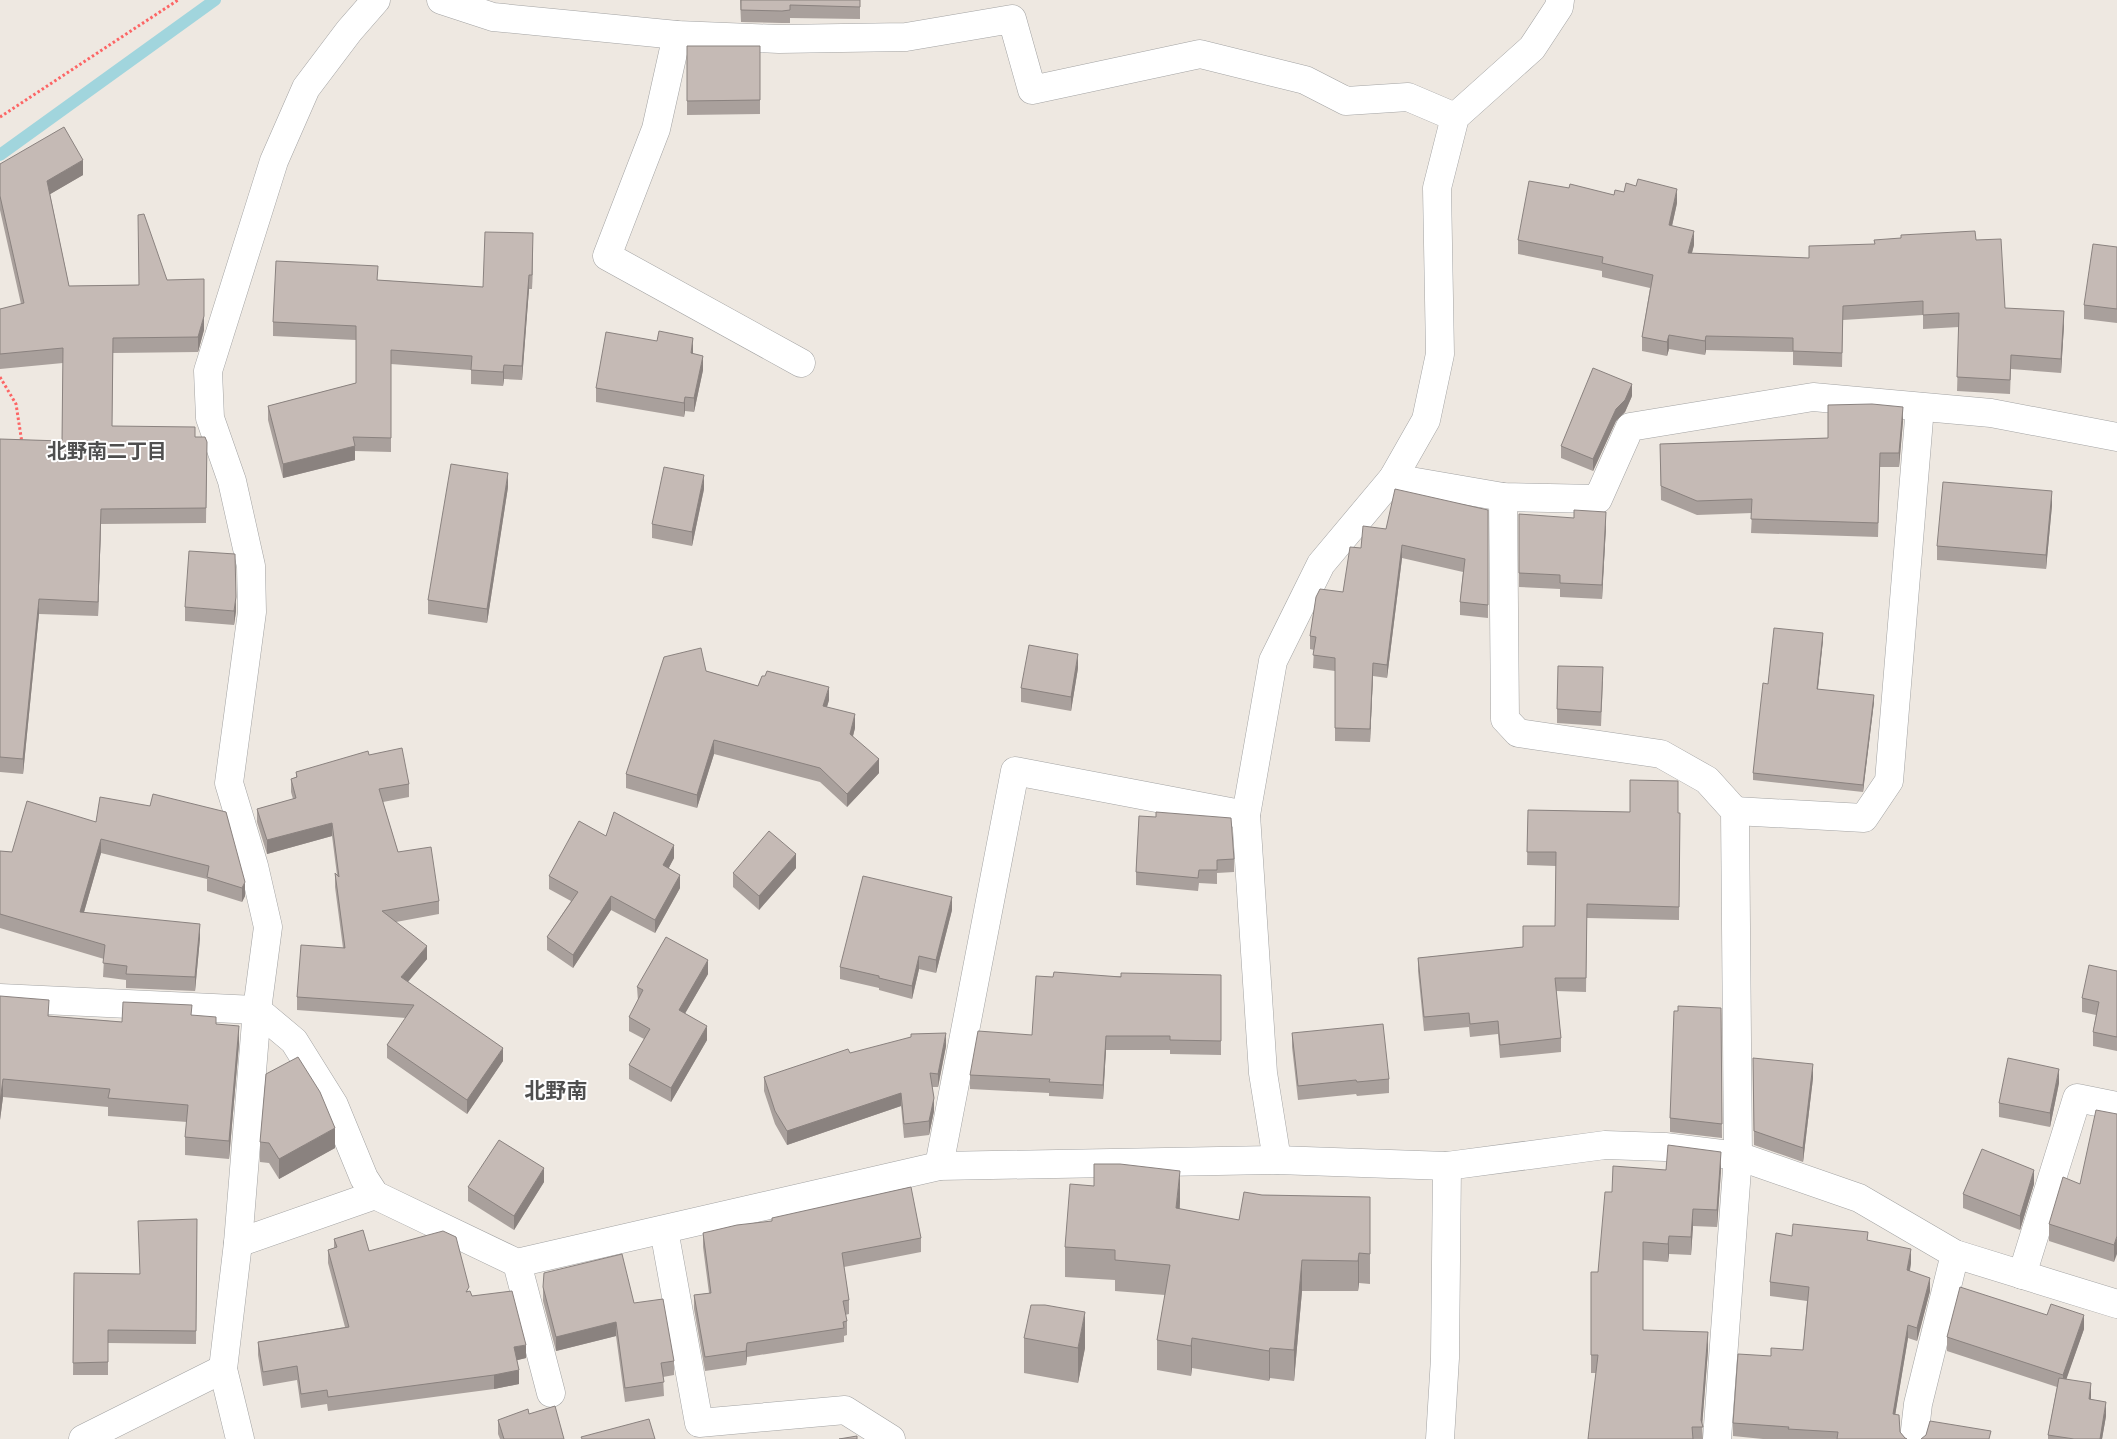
<svg xmlns="http://www.w3.org/2000/svg" width="2117" height="1439" viewBox="0 0 2117 1439" font-family="'Sofia Sans Condensed','Noto Sans JP',sans-serif">
  <style>
    .lines { fill: none; stroke-linecap: round; stroke-linejoin: round }
    .stream { stroke: #a1d5dd; stroke-width: 12 }
    .minor-casing { stroke: #a3a3a3; stroke-width: 29 }
    .path { stroke: #fc6565; stroke-width: 3; stroke-dasharray: 2.5 2.5; stroke-linecap: butt }
    .minor { stroke: #fff; stroke-width: 28 }
    .wall { fill: #a9a09c }
    .shaded-wall { fill: #8a827f }
    .building { fill: #c5bab5; stroke: #8a827f }
    .labels { text-anchor: middle; stroke-width: 4; stroke-linejoin: round; paint-order: stroke }
    .neighbourhood-label { font-size: 20px; font-weight: bold; fill: #4f4f4f; stroke: #fff }
    .quarter-label { font-size: 21px; font-weight: bold; fill: #4f4f4f; stroke: #fff }
  </style>
  <rect width="100%" height="100%" fill="#eee8e1"/>
  <g class="lines">
    <path class="stream" d="M0,155L215,0"/>
    <g class="minor-casing">
      <g id="minor">
        <path d="M441,0L493,17L677,35L779,39L906,37L1012,19L1032,90L1200,54L1305,80L1346,101L1408,97L1455,117"/>
        <path d="M677,35L656,129L607,256L801,363"/>
        <path d="M1393,478L1503,497L1598,499L1630,427L1813,397L1991,413L2117,437"/>
        <path d="M1503,497L1505,719L1518,733L1661,754L1707,780L1735,811L1738,1156L1717,1439"/>
        <path d="M1735,811L1864,818L1889,781L1920,407"/>
        <path d="M0,998L257,1010L294,1041L334,1105L364,1178L375,1195L517,1263L939,1166L1277,1160L1447,1166L1605,1145L1665,1147L1738,1156L1859,1198L1955,1254L2117,1304"/>
        <path d="M1277,1160L1263,1073L1246,815L1273,661L1321,564L1393,478L1426,420L1440,354L1437,188L1455,117L1532,48L1559,7L1560,0"/>
        <path d="M939,1166L1015,771L1246,815"/>
        <path d="M664,1230L699,1423L845,1410L891,1439"/>
        <path d="M238,1243L375,1195"/>
        <path d="M517,1263L551,1393"/>
        <path d="M2022,1275L2077,1098L2117,1106"/>
        <path d="M83,1439L223,1369"/>
        <path d="M240,1439L223,1369L238,1243L257,1010L268,927L254,866L229,783L252,612L251,566L232,481L210,418L208,371L274,161L306,88L349,31L376,0"/>
        <path d="M1440,1439L1445,1358L1447,1166"/>
        <path d="M1914,1439L1918,1404L1955,1254"/>
      </g>
    </g>
    <g class="path">
      <path d="M0,117L178,0"/>
      <path d="M0,377L16,404L22,443"/>
    </g>
    <use href="#minor" class="minor"/>
  </g>
  <g class="wall">
    <path d="M740,0H860V19L790,18V23H782L741,22Z"/>
    <path d="M687,46H760V114L687,115Z"/>
    <path d="M0,164L83,175L50,194L69,286L139,285L167,280L204,330L198,352L113,353L112,426L195,437L207,442L206,523L101,524L98,616L39,614L23,774L0,772V439L62,441L63,363L0,369V309L21,304L0,210Z"/>
    <path d="M1569,188L1614,195L1677,203L1672,226L1694,245L1692,253L1809,258L1976,240L2005,308L2064,325L2061,373L2011,369L2010,394L1957,391L1959,327L1923,329V315L1843,320L1842,367L1793,365V352L1706,350L1705,355L1669,349L1667,356L1642,351V337L1650,288L1602,277V271L1518,254V240Z"/>
    <path d="M533,247L532,289H529L522,380L504,379L503,386L471,384V370L391,364V452L355,451V460L283,478L268,420V406L356,383V340L273,336V322L378,280L483,287Z"/>
    <path d="M2117,247V323L2084,319V305Z"/>
    <path d="M693,352V354L703,370L694,412L685,411L684,417L596,402V388Z"/>
    <path d="M1632,396L1625,412L1616,421L1593,471L1561,458V446Z"/>
    <path d="M1903,421L1899,467H1880L1878,537L1751,533L1752,513L1697,515L1661,500L1660,444L1828,438Z"/>
    <path d="M508,487L487,623L428,614V600Z"/>
    <path d="M704,489L692,546L652,538V524Z"/>
    <path d="M2052,505L2046,569L1937,560V546Z"/>
    <path d="M1488,510V618L1460,615V602L1463,572L1402,558L1387,678L1373,676L1370,742L1335,741V671L1313,668L1314,650L1310,649V636L1343,592L1361,548L1386,529Z"/>
    <path d="M1519,514L1606,526L1602,599L1560,597V589L1519,587Z"/>
    <path d="M185,607L236,611L234,625L185,621Z"/>
    <path d="M1823,640L1818,689L1874,702L1863,792L1753,780V773L1768,684Z"/>
    <path d="M1078,668L1071,711L1021,702V688Z"/>
    <path d="M706,671L758,686L829,700L827,707L855,728L853,736L879,773L847,807L820,782L714,754L697,808L626,788V774Z"/>
    <path d="M1603,681L1601,726L1557,723V709Z"/>
    <path d="M369,755L409,784V797L383,802L398,852L439,901V914L396,922L427,959L408,982L503,1061L467,1114L387,1058V1045L406,1018L297,1010V997L343,948L335,887V873L337,875L332,836L267,854L257,822V809L293,799L291,792V779L296,777V772Z"/>
    <path d="M150,806L226,812L245,896L242,902L207,891V879L101,853L84,912L200,938L195,991L126,988V980L103,977L104,959L0,928V851L12,852L96,822Z"/>
    <path d="M1528,810L1680,813L1679,920L1587,918L1586,992L1556,991L1561,1038V1052L1500,1058L1498,1034L1470,1037L1469,1027L1424,1031L1418,971V958L1523,947L1555,926L1556,866L1527,865Z"/>
    <path d="M1139,816L1234,859V872L1217,873V884L1199,883L1198,891L1136,885V872Z"/>
    <path d="M606,836L674,858L668,869L680,888L655,933L611,910L573,968L547,950V937L571,901L549,889V876Z"/>
    <path d="M796,868L759,910L733,887V873Z"/>
    <path d="M952,910L936,973L919,969L912,999L879,990V988L840,979V967Z"/>
    <path d="M2117,971V1051L2093,1046V1032L2096,1015L2082,1012V998Z"/>
    <path d="M708,974L685,1013L707,1040L671,1102L629,1079V1065L644,1039L629,1031V1017L638,1001L637,987Z"/>
    <path d="M1221,975V1055L1170,1054V1050H1106L1103,1099L1049,1096V1093L970,1089V1075L1032,1035L1053,977Z"/>
    <path d="M0,996L49,1016L122,1022L192,1015L216,1024L239,1044L229,1159L185,1155V1137L187,1122L108,1116V1107L3,1097L0,1120Z"/>
    <path d="M1721,1008L1722,1138L1670,1132V1118L1678,1011Z"/>
    <path d="M1292,1033L1389,1079V1093L1357,1096L1356,1094L1298,1100L1292,1047Z"/>
    <path d="M946,1046L938,1087H932L934,1111L929,1135L904,1138L901,1106L787,1145L775,1124L764,1091V1077Z"/>
    <path d="M1753,1058L1813,1078L1803,1162L1754,1145Z"/>
    <path d="M2059,1083L2050,1127L1999,1117V1103Z"/>
    <path d="M2117,1114L2114,1262L2049,1241V1224L2080,1184Z"/>
    <path d="M260,1142L335,1148L279,1179L269,1163L260,1162Z"/>
    <path d="M1666,1170H1721L1717,1227L1693,1226L1691,1255L1669,1254L1668,1262L1643,1260V1330L1708,1350L1702,1425L1703,1439H1588L1596,1373H1591V1272H1598L1612,1192Z"/>
    <path d="M544,1182L514,1230L468,1201V1187Z"/>
    <path d="M2034,1184L2020,1230L1963,1208V1194Z"/>
    <path d="M1262,1195L1370,1197V1284L1359,1283L1358,1291H1302L1294,1381L1270,1378L1269,1381L1192,1368L1191,1376L1157,1370V1340L1165,1295L1115,1291V1280L1065,1277V1247L1180,1202V1209L1239,1220Z"/>
    <path d="M772,1218L921,1238V1252L844,1267L849,1300V1314L845,1315L847,1321V1335L844,1336V1342L747,1357L746,1365L705,1371L694,1309V1295L709,1293L703,1247V1233L772,1221Z"/>
    <path d="M197,1219L196,1344L108,1343V1375H73L74,1273L139,1274Z"/>
    <path d="M1792,1236L1868,1240L1911,1263L1910,1271L1930,1291L1917,1341L1908,1338L1895,1415L1900,1432L1905,1438L1907,1439H1763L1733,1436V1423L1771,1356L1803,1350L1807,1301L1770,1296V1282Z"/>
    <path d="M334,1239L369,1251L469,1292L472,1296L526,1358L517,1360L519,1384L494,1389L328,1411L327,1404L301,1408L297,1380L263,1386L258,1355V1342L345,1327L328,1263V1250L334,1248Z"/>
    <path d="M543,1287L634,1303L674,1361V1375L663,1377L664,1396L625,1402L616,1336L556,1351L543,1301Z"/>
    <path d="M2084,1329L2066,1379L2091,1397V1399L2106,1416L2102,1439H2048V1435L2057,1387L1947,1351V1337Z"/>
    <path d="M1024,1338L1085,1348L1078,1383L1024,1373Z"/>
    <path d="M529,1414L564,1439H500L498,1434V1420Z"/>
  </g>
  <g class="shaded-wall">
    <path d="M83,160V175L47,196V181Z"/>
    <path d="M1677,189V203L1669,239V225Z"/>
    <path d="M1694,231V245L1688,267V253Z"/>
    <path d="M533,233V247L532,289V275Z"/>
    <path d="M529,275V289L522,380V366Z"/>
    <path d="M2064,311V325L2061,373V359Z"/>
    <path d="M204,316V330L198,352V337Z"/>
    <path d="M1669,335V349L1667,356V342Z"/>
    <path d="M1706,336V350L1705,355V341Z"/>
    <path d="M693,338V352L691,367V353Z"/>
    <path d="M703,356V370L694,412V398Z"/>
    <path d="M504,365V379L503,386V372Z"/>
    <path d="M1632,384V396L1625,412L1616,421L1593,471V459L1616,409Z"/>
    <path d="M685,397V411L684,417V403Z"/>
    <path d="M1903,407V421L1899,467V453Z"/>
    <path d="M355,446V460L283,478V464Z"/>
    <path d="M508,473V487L487,623V609Z"/>
    <path d="M704,475V489L692,546V532Z"/>
    <path d="M2052,491V505L2046,569V555Z"/>
    <path d="M101,509V524L98,616V602Z"/>
    <path d="M1606,512V526L1602,599V585Z"/>
    <path d="M1402,545V558L1387,678V665Z"/>
    <path d="M236,597V611L234,625V611Z"/>
    <path d="M39,599V614L23,774V759Z"/>
    <path d="M1823,633V640L1817,696V689Z"/>
    <path d="M1078,654V668L1071,711V697Z"/>
    <path d="M1373,663V676L1370,742V729Z"/>
    <path d="M829,687V700L823,719V706Z"/>
    <path d="M1874,695V702L1863,792V785Z"/>
    <path d="M855,714V728L850,747V734Z"/>
    <path d="M714,740V754L697,808V795Z"/>
    <path d="M879,759V773L847,807V794Z"/>
    <path d="M332,823V836L267,854V840Z"/>
    <path d="M101,839V853L80,926V912Z"/>
    <path d="M674,845V858L663,879V865Z"/>
    <path d="M796,854V868L759,910V896Z"/>
    <path d="M680,875V888L655,933V920Z"/>
    <path d="M245,882V896L242,902V888Z"/>
    <path d="M611,896V910L573,968V955Z"/>
    <path d="M952,897V910L936,973V960Z"/>
    <path d="M200,924V938L195,991V977Z"/>
    <path d="M427,946V959L401,990V977Z"/>
    <path d="M919,956V969L912,999V986Z"/>
    <path d="M708,960V974L679,1024V1010Z"/>
    <path d="M239,1026V1044L229,1159V1141Z"/>
    <path d="M707,1026V1040L671,1102V1088Z"/>
    <path d="M946,1033V1046L938,1087V1074Z"/>
    <path d="M1106,1036V1050L1103,1099V1085Z"/>
    <path d="M503,1048V1061L467,1114V1100Z"/>
    <path d="M1813,1064V1078L1803,1162V1148Z"/>
    <path d="M2059,1069V1083L2050,1127V1113Z"/>
    <path d="M3,1079V1097L0,1120V1102Z"/>
    <path d="M901,1093V1106L787,1145V1131Z"/>
    <path d="M934,1098V1111L929,1135V1121Z"/>
    <path d="M335,1128V1148L279,1179V1159Z"/>
    <path d="M1721,1152V1170L1717,1227V1210Z"/>
    <path d="M544,1168V1182L514,1230V1216Z"/>
    <path d="M2034,1170V1184L2020,1230V1216Z"/>
    <path d="M1180,1171V1202L1176,1239V1208Z"/>
    <path d="M1693,1209V1226L1691,1255V1237Z"/>
    <path d="M1669,1236V1254L1668,1262V1244Z"/>
    <path d="M2117,1236V1254L2114,1262V1245Z"/>
    <path d="M1911,1249V1263L1907,1284V1270Z"/>
    <path d="M1359,1253V1283L1358,1291V1261Z"/>
    <path d="M1302,1260V1291L1294,1381V1350Z"/>
    <path d="M1930,1278V1291L1917,1341V1328Z"/>
    <path d="M1085,1312V1348L1078,1383V1348Z"/>
    <path d="M2084,1315V1329L2063,1389V1375Z"/>
    <path d="M616,1322V1336L556,1351V1337Z"/>
    <path d="M1908,1325V1338L1893,1428V1414Z"/>
    <path d="M1708,1332V1350L1702,1427L1701,1420Z"/>
    <path d="M1192,1338V1368L1191,1376V1346Z"/>
    <path d="M747,1343V1357L746,1365V1351Z"/>
    <path d="M526,1345V1358L514,1361V1347Z"/>
    <path d="M1270,1348V1378L1269,1381V1351Z"/>
    <path d="M519,1370V1384L494,1389V1375Z"/>
    <path d="M2091,1383V1397L2089,1413V1399Z"/>
    <path d="M2106,1402V1416L2102,1439H2100Z"/>
  </g>
  <g class="building">
    <path d="M741,0H860V7L790,5V10L782,11L741,10Z"/>
    <path d="M687,46H760V100L687,101Z"/>
    <path d="M64,127L83,160L47,181L69,286L139,285L138,215L144,214L167,280L204,279V316L198,337L113,338L112,426L195,427V437H205L207,442L206,508L101,509L98,602L39,599L23,759L0,757V439L62,441L63,348L0,354V309L24,303L0,196V164Z"/>
    <path d="M1638,179L1677,189L1669,225L1694,231L1688,253L1809,258V246L1875,244L1874,240L1901,238V235L1975,231L1976,240L2001,239L2005,308L2064,311L2061,359L2011,355L2010,380L1957,377L1959,313L1923,315V301L1843,306L1842,353L1793,351V338L1706,336L1705,341L1669,335L1667,342L1642,337L1653,275L1602,263L1603,257L1518,240L1529,181L1569,188L1570,184L1614,195L1615,190L1624,192L1626,183L1636,186Z"/>
    <path d="M485,232L533,233L532,275H529L522,366L504,365L503,372L471,370L472,356L391,350V438L353,437L355,446L283,464L268,406L356,383V326L273,322L276,261L378,266L377,280L483,287Z"/>
    <path d="M2093,244L2117,247V309L2084,305Z"/>
    <path d="M659,331L693,338L691,353L703,356L694,398L685,397L684,403L596,388L606,332L657,341Z"/>
    <path d="M1593,368L1632,384L1625,400L1616,409L1593,459L1561,446Z"/>
    <path d="M1872,404L1903,407L1899,453H1880L1878,523L1751,519L1752,499L1697,501L1661,486L1660,444L1828,438V405Z"/>
    <path d="M451,464L508,473L487,609L428,600Z"/>
    <path d="M664,467L704,475L692,532L652,524Z"/>
    <path d="M1943,482L2052,491L2046,555L1937,546Z"/>
    <path d="M1395,489L1488,510V605L1460,602L1465,559L1402,545L1387,665L1373,663L1370,729L1335,728V658L1313,655L1316,637L1310,636L1316,597L1320,589L1343,592L1350,547L1361,548L1363,526L1386,529Z"/>
    <path d="M1574,510L1606,512L1602,585L1560,583V575L1519,573V514L1574,518Z"/>
    <path d="M189,551L235,554L236,597L234,611L185,607Z"/>
    <path d="M1774,628L1823,633L1817,689L1874,695L1863,785L1753,773L1763,683L1768,684Z"/>
    <path d="M1029,645L1078,654L1071,697L1021,688Z"/>
    <path d="M701,648L706,671L758,686L762,676H765L767,671L829,687L823,706L855,714L850,734L879,759L847,794L820,768L714,740L697,795L626,774L664,657Z"/>
    <path d="M1558,666L1603,667L1601,712L1557,709Z"/>
    <path d="M402,748L409,784L379,789L398,852L431,847L439,901L382,911L427,946L401,977L503,1048L467,1100L387,1045L414,1005L297,997L301,945L345,948L335,873L339,877L332,823L267,840L257,809L296,798L291,779L297,777L296,772L368,751L369,755Z"/>
    <path d="M1630,780L1678,781V813H1680L1679,907L1587,904L1586,978H1555L1561,1038L1500,1045L1498,1021L1470,1024L1469,1013L1424,1017L1418,958L1523,947V926H1555L1556,852H1527L1528,810L1630,812Z"/>
    <path d="M153,794L226,812L245,882L242,888L207,877L209,866L101,839L80,912L200,924L195,977L126,974L127,966L103,963L105,945L0,914V851L12,852L27,801L96,822L100,797L150,806Z"/>
    <path d="M614,812L674,845L663,865L680,875L655,920L611,896L573,955L547,937L578,892L549,876L579,821L606,836Z"/>
    <path d="M1156,812L1231,818L1234,859L1217,860V870H1199L1198,878L1136,872L1139,816L1156,817Z"/>
    <path d="M769,831L796,854L759,896L733,873Z"/>
    <path d="M863,876L952,897L936,960L919,956L912,986L879,978V976L840,967Z"/>
    <path d="M666,937L708,960L679,1010L707,1026L671,1088L629,1065L650,1029L629,1017L643,990L637,987Z"/>
    <path d="M2089,965L2117,971V1037L2093,1032L2099,1002L2082,998Z"/>
    <path d="M1054,972L1121,977V973L1221,975V1041L1170,1040V1036H1106L1103,1085L1049,1082L1050,1079L970,1075L978,1031L1032,1035L1036,976L1053,977Z"/>
    <path d="M0,996L49,1000L48,1016L122,1022L123,1002L192,1005L191,1015L216,1017V1024L239,1026L229,1141L185,1137L188,1105L108,1098L110,1089L3,1079L0,1102Z"/>
    <path d="M1678,1006L1721,1008L1722,1124L1670,1118L1674,1011H1678Z"/>
    <path d="M1383,1024L1389,1079L1357,1082L1356,1080L1298,1086L1292,1033Z"/>
    <path d="M946,1033L938,1074L930,1073L934,1098L929,1121L904,1124L901,1093L787,1131L775,1111L764,1077L848,1049L850,1053L911,1037V1034Z"/>
    <path d="M298,1057L320,1092L335,1128L279,1159L269,1143L260,1142L266,1074Z"/>
    <path d="M1753,1058L1813,1064L1803,1148L1754,1131Z"/>
    <path d="M2008,1058L2059,1069L2050,1113L1999,1103Z"/>
    <path d="M2096,1110L2117,1114V1236L2114,1245L2049,1224L2063,1177L2080,1184Z"/>
    <path d="M499,1140L544,1168L514,1216L468,1187Z"/>
    <path d="M1668,1145L1721,1152L1717,1210L1693,1209L1691,1237L1669,1236L1668,1244L1643,1242V1330L1708,1332L1701,1420L1703,1427H1692L1693,1439H1588L1598,1355H1591V1272H1598L1605,1192H1612L1613,1166L1666,1170Z"/>
    <path d="M1982,1149L2034,1170L2020,1216L1963,1194Z"/>
    <path d="M1094,1164H1120L1180,1171L1176,1208L1239,1220L1244,1192L1262,1195L1370,1197V1254L1359,1253L1358,1261L1302,1260L1294,1350L1270,1348L1269,1351L1192,1338L1191,1346L1157,1340L1170,1265L1115,1260V1250L1065,1247L1070,1184L1094,1186Z"/>
    <path d="M911,1187L921,1238L842,1253L849,1300L843,1301L847,1321L843,1322L844,1328L747,1343L746,1351L705,1357L694,1295L711,1293L703,1233L737,1225L772,1221V1218Z"/>
    <path d="M197,1219L196,1331L108,1330V1362L73,1363L74,1273L140,1274L138,1221Z"/>
    <path d="M1793,1224L1868,1232L1867,1240L1911,1249L1907,1270L1930,1278L1917,1328L1908,1325L1893,1414L1899,1415L1900,1432L1905,1438L1907,1439H1837L1838,1432L1788,1429L1789,1427L1733,1423L1738,1354L1771,1356V1348L1803,1350L1809,1287L1770,1282L1776,1233L1792,1236Z"/>
    <path d="M363,1230L369,1251L443,1231L456,1237L469,1287L466,1292L470,1291L472,1296L512,1291L526,1345L514,1347L519,1370L494,1375L328,1397L327,1390L301,1394L297,1366L263,1372L258,1342L349,1327L328,1250L337,1247L334,1239Z"/>
    <path d="M622,1254L634,1303L663,1299L674,1361L661,1363L664,1382L625,1388L616,1322L556,1337L543,1287L544,1273Z"/>
    <path d="M1960,1287L2047,1315L2051,1304L2084,1315L2063,1375L1947,1337Z"/>
    <path d="M1031,1305H1045L1085,1312L1078,1348L1024,1338Z"/>
    <path d="M2059,1378L2091,1383L2089,1399L2106,1402L2100,1439H2074L2048,1435Z"/>
    <path d="M555,1406L564,1439H504L498,1420L528,1409L529,1414Z"/>
    <path d="M649,1419L655,1439H582L581,1437Z"/>
    <path d="M1930,1421L1991,1431L1989,1439H1921L1926,1435Z"/>
    <path d="M857,1436V1439H839Z"/>
  </g>
  <g class="labels">
    <g class="neighbourhood-label">
      <text x="107" y="458">北野南二丁目</text>
    </g>
    <g class="quarter-label">
      <text x="556" y="1098">北野南</text>
    </g>
  </g>
</svg>
